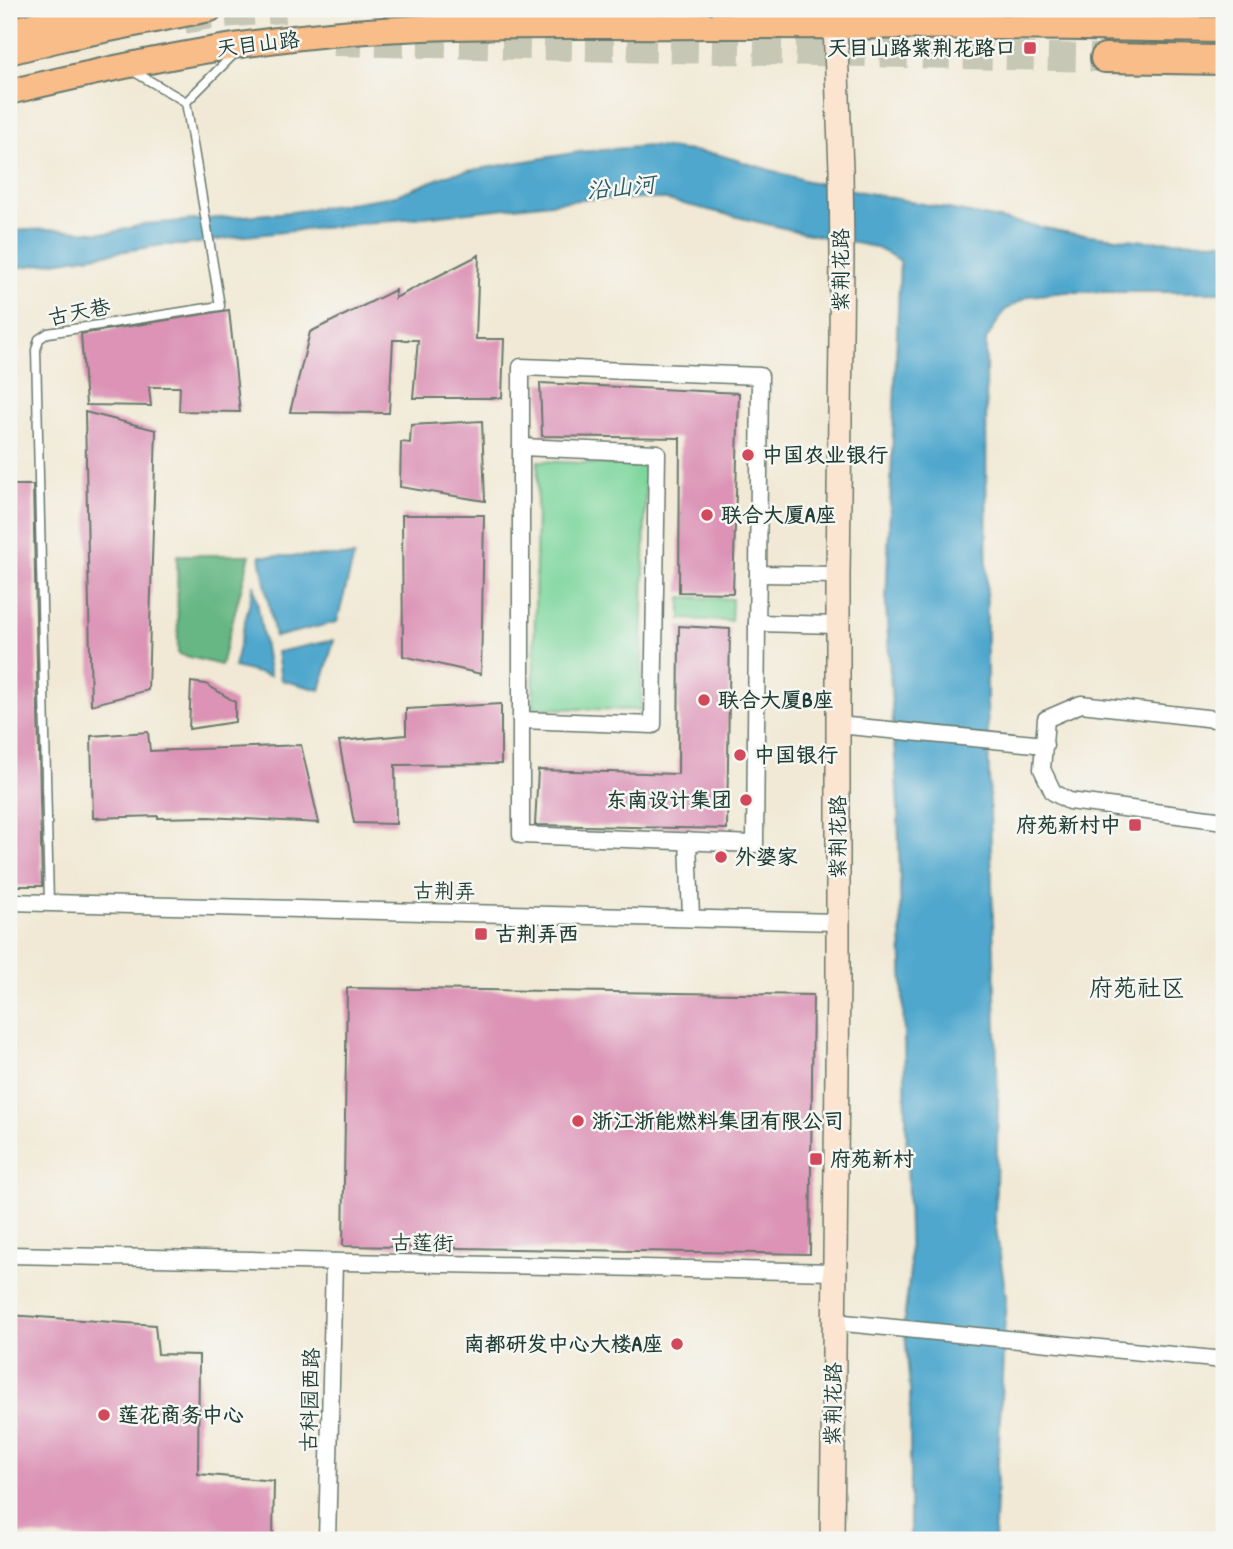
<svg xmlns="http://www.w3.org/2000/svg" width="1233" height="1549" viewBox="0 0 1233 1549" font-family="'Patrick Hand','LXGW WenKai TC',sans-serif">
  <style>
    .green { fill: #7dd69c; stroke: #4e8a68; stroke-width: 2 }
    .forest { fill: #66b784; stroke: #427a5c; stroke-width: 2 }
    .water { fill: #50a7cd; stroke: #387280; stroke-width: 2 }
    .building { fill: #dc93b6 }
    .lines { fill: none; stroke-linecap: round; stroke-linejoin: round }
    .highway-tunnel { stroke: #c7c7b5; stroke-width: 28; stroke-dasharray: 28 14; stroke-linecap: butt }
    .lane-casing { stroke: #68796c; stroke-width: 11 }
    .street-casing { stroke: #68796c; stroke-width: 19 }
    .secondary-casing { stroke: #68796c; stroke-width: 26 }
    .primary-casing { stroke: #68796c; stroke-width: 28 }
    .highway-casing { stroke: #68796c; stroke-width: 32 }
    .lane { stroke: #fff; stroke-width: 8 }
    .street { stroke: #fff; stroke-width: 16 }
    .secondary { stroke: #fce5d0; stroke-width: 23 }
    .primary { stroke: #f8bd89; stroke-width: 24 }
    .highway { stroke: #f8bd89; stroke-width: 28 }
    .poi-dot { fill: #d1495b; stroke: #f6f6f2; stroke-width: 2.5 }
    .labels { text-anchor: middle; stroke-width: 5; stroke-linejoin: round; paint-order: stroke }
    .street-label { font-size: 21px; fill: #1f3d34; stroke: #f6f6f2 }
    .poi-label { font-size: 21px; font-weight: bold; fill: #1f3d34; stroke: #f6f6f2; text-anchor: start }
    .water-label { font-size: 23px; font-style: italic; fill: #2e5d62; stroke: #f6f6f2 }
    .quarter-label { font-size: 24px; fill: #1f3d34; stroke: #f6f6f2 }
  </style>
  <rect width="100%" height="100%" fill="#f6f6f2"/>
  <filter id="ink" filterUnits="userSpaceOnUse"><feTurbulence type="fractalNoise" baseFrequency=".0143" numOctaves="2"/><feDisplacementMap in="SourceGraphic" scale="14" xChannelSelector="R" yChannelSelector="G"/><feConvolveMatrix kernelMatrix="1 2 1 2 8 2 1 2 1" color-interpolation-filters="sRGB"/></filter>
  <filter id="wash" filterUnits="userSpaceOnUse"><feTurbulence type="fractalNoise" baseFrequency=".00686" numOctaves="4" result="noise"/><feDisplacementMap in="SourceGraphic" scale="28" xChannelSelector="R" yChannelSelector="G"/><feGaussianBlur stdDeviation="1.57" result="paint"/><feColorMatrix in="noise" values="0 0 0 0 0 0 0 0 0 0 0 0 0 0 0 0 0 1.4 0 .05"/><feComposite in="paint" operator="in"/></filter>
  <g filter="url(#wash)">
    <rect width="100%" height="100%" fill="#f1e9d5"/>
    <g class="green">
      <path d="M538,461L646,466L641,710L533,708Z"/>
      <path d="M681,597L732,599L731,621L681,619Z"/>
    </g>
    <path class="forest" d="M177,555H250L221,665L178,654Z"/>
    <g class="water">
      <path d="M649,146L716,154L807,181L1070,233L1146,241L1224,242V292H1065L1029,296L1004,311L986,340L987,702L998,1103L995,1221L1006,1297L994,1540H910V1390L904,1321L910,1271L898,808L886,604L900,260L875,247L804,233L663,199H588L237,237L186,245H163L9,269V231L50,229L109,233L146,224L292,212L394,196L450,174L579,152Z"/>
      <path d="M260,556H354L337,622L275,637Z"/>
      <path d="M254,584L270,676L234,667Z"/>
      <path d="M334,640L320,690L281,680L277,652Z"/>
    </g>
    <g id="blocks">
      <g class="building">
        <path d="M479,255L476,339H504L502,398H413L418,340H393L389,413L290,412L310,332L395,290V298Z"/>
        <path d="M229,310L240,412L179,411L180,387H149L151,406L86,405L81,334Z"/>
        <path d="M540,383L739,393L733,593L679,592L680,438L542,436Z"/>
        <path d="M85,412L156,430L148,690L91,705Z"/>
        <path d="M482,421L485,501L400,487L401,442L410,443L411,425Z"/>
        <path d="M9,485H33L42,886H9Z"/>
        <path d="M402,515H484L481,674L403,656Z"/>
        <path d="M679,626L730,629L727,829L535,825L538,770L678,774Z"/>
        <path d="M191,682L206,684L235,702V722L189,729Z"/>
        <path d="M501,704V764L395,765L396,824L354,823L339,741L406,735V709Z"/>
        <path d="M148,732L150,751L301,745L319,823L208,817L158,818V816L93,818L91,736Z"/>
        <path d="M347,988L813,995L810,1254L343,1246Z"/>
        <path d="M9,1315L155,1325L158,1354L199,1355L198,1474L274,1481L273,1540H93L9,1533Z"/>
      </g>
    </g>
  </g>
  <g filter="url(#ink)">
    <use href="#blocks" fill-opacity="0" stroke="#68796c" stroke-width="2"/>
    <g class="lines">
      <g class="highway-tunnel">
        <path d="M184,20L210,15L285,9"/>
        <path d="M334,42L1105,58"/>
      </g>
      <g class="lane-casing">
        <g id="lane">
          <path d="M131,70L186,102"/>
          <path d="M186,102L236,52"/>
          <path d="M49,903L36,350L39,339L48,333L220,306L186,102"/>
        </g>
      </g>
      <g class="street-casing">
        <g id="street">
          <path d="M757,623L758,574"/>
          <path d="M838,625L757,623L755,844L521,835V367L760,376L758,574L838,575"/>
          <path d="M521,720L653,725L657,453L521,447"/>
          <path d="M1224,720L1081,704L1046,719L1042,769L1053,792L1069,801L1224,821"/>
          <path d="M838,725L1045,745"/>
          <path d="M688,841L691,917"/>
          <path d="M9,902L838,922"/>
          <path d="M9,1255L835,1272"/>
          <path d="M834,1322L1224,1360"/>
          <path d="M327,1540L334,1262"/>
        </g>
      </g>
      <g class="secondary-casing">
        <path id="secondary" d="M831,9L835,26L841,169L842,257L838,575V975L832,1540"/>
      </g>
      <g class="primary-casing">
        <g id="primary">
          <path d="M9,31L101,9"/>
          <path d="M9,52L64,38L210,9"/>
          <path d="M9,92C122,65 237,41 353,32C471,23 590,27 709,26C881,26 1052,27 1224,30"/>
        </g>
      </g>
      <g class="highway-casing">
        <path id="highway" d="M1105,58L1224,60"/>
      </g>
      <use href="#lane" class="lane"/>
      <use href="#street" class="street"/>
      <use href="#secondary" class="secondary"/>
      <use href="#primary" class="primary"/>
      <use href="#highway" class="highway"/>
    </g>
  </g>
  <g class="poi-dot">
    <rect x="1023" y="41" width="14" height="14" rx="3.5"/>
    <circle cx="748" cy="455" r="7"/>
    <circle cx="707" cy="515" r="7"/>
    <circle cx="704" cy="700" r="7"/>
    <circle cx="740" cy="755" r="7"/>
    <circle cx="746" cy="800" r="7"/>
    <rect x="1128" y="818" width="14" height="14" rx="3.5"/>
    <circle cx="721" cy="857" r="7"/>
    <rect x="474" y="927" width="14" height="14" rx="3.5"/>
    <circle cx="578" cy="1121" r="7"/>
    <rect x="809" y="1152" width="14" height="14" rx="3.5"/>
    <circle cx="677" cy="1344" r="7"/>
    <circle cx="104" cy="1415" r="7"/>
  </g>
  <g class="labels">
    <g class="street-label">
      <text transform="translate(258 44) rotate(-7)" y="7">天目山路</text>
      <text transform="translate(841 270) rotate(-90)" y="7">紫荆花路</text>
      <text transform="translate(79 312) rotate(-11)" y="7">古天巷</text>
      <text transform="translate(838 837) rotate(-90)" y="7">紫荆花路</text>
      <text transform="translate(444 891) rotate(1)" y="7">古荆弄</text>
      <text transform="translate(422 1243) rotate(1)" y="7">古莲街</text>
      <text transform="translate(310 1400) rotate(-88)" y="7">古科园西路</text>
      <text transform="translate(833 1404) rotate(-89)" y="7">紫荆花路</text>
    </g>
    <g class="poi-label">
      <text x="1016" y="55" text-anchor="end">天目山路紫荆花路口</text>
      <text x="762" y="462">中国农业银行</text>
      <text x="721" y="522">联合大厦A座</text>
      <text x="718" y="707">联合大厦B座</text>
      <text x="754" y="762">中国银行</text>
      <text x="732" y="807" text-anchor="end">东南设计集团</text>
      <text x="1121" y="832" text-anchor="end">府苑新村中</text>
      <text x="735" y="864">外婆家</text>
      <text x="495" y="941">古荆弄西</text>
      <text x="592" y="1128">浙江浙能燃料集团有限公司</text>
      <text x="830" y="1166">府苑新村</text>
      <text x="663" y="1351" text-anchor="end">南都研发中心大楼A座</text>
      <text x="118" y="1422">莲花商务中心</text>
    </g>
    <g class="water-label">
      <text transform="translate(621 187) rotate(-6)" y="8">沿山河</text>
    </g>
    <g class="quarter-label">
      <text x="1137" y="996">府苑社区</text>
    </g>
  </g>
  <rect width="1233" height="1549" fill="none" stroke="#f6f6f2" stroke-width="35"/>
</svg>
